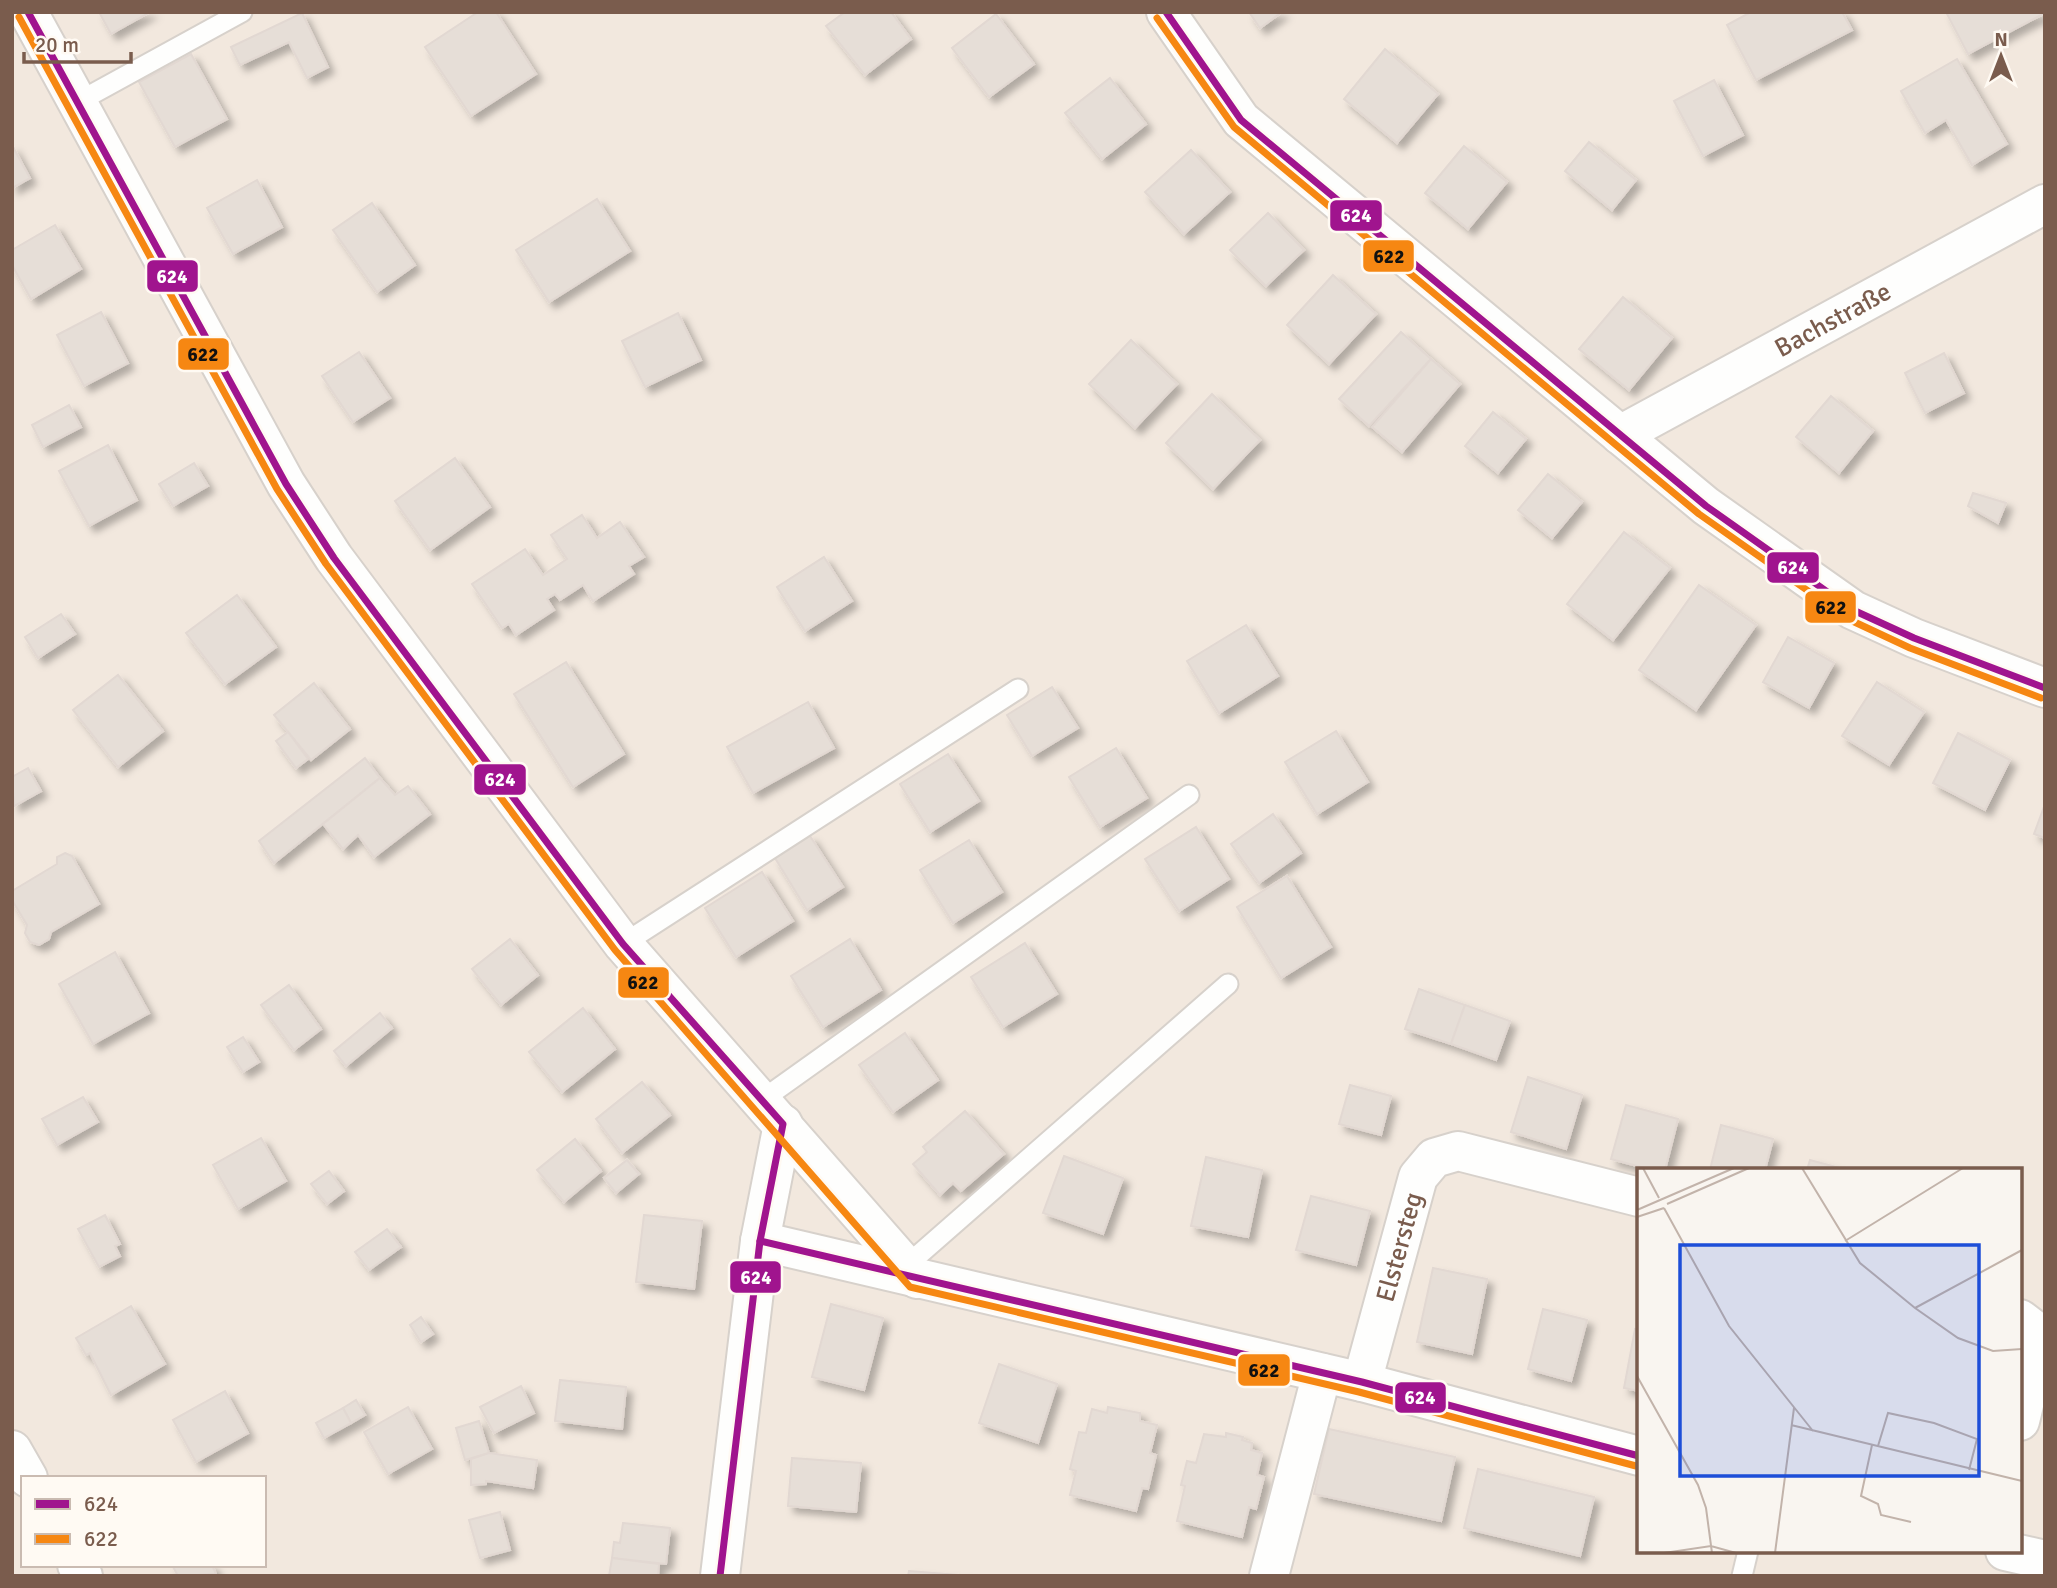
<svg xmlns="http://www.w3.org/2000/svg" width="2057" height="1588" viewBox="0 0 2057 1588" font-family="Signika,sans-serif">
  <style>
    .residential { fill: #f2e8de; fill-rule: evenodd }
    .building { fill: #e6ded7; stroke: #e2d8d2; stroke-width: 2; filter: url(#shadow) }
    .lines { fill: none; stroke-linecap: round; stroke-linejoin: round }
    .service-casing { stroke: #d7d1cb; stroke-width: 23 }
    .minor-casing { stroke: #d7d1cb; stroke-width: 42 }
    .service { stroke: #fefefd; stroke-width: 19 }
    .minor { stroke: #fefefd; stroke-width: 38 }
    .bus-1-casing { stroke: #fffaf3; stroke-width: 12 }
    .bus-2-casing { stroke: #fffaf3; stroke-width: 12 }
    .bus-1 { stroke: #a0148e; stroke-width: 7 }
    .bus-2 { stroke: #f68712; stroke-width: 7 }
    .labels { text-anchor: middle; stroke-width: 5; stroke-linejoin: round; paint-order: stroke }
    .street-label { font-size: 26px; fill: #7a5c4d; stroke: #fffaf3 }
    .inset-road { fill: none; stroke: #c2b3aa; stroke-width: 2 }
    .view { fill: #1d4ed8; fill-opacity: 0.15; stroke: #1d4ed8; stroke-width: 3.5 }
    .inset-edge { fill: none; stroke: #7a5c4d; stroke-width: 3.5 }
    .line-badge { stroke: #fffaf3; stroke-width: 2.5 }
    .badge-label { font-size: 19px; text-anchor: middle; font-weight: bold; fill: #fff }
    .pale-badge-label { font-size: 19px; text-anchor: middle; font-weight: bold; fill: #111 }
  </style>
  <defs>
    <filter id="shadow"><feDropShadow dx="6" dy="6" stdDeviation="3.5" flood-color="#0004"/></filter>
  </defs>
  <rect width="100%" height="100%" fill="#f9f5f0"/>
  <path class="residential" d="M12,12H2045V1576H12ZM1639,1170H2020V1551H1639ZM23,1478H264V1565H23Z"/>
  <g class="building">
    <path d="M99,12H150L111,34Z"/>
    <path d="M478,12H496L536,74L471,116L425,47Z"/>
    <path d="M845,12H891L911,39L865,75L826,26Z"/>
    <path d="M1249,12H1282L1260,28Z"/>
    <path d="M1751,12H1842L1852,30L1756,80L1727,25Z"/>
    <path d="M1946,12H2044L2045,13L1968,54Z"/>
    <path d="M302,13L328,67L307,78L289,42L240,65L231,47Z"/>
    <path d="M996,14L1034,64L989,97L952,48Z"/>
    <path d="M1385,49L1438,94L1397,143L1344,99Z"/>
    <path d="M191,54L227,119L175,147L139,82Z"/>
    <path d="M1957,59L2007,144L1972,165L1946,120L1925,133L1901,91Z"/>
    <path d="M1110,78L1146,124L1102,159L1065,113Z"/>
    <path d="M1714,80L1743,135L1703,156L1674,101Z"/>
    <path d="M1589,142L1636,180L1612,210L1565,171Z"/>
    <path d="M12,145L30,178L12,188Z"/>
    <path d="M1464,146L1507,182L1468,229L1425,193Z"/>
    <path d="M1191,150L1230,192L1184,234L1145,192Z"/>
    <path d="M257,180L282,227L233,254L207,208Z"/>
    <path d="M597,199L630,251L549,302L516,250Z"/>
    <path d="M372,203L415,265L377,292L333,230Z"/>
    <path d="M1268,213L1304,250L1266,286L1230,250Z"/>
    <path d="M55,225L81,269L31,299L12,265V250Z"/>
    <path d="M1333,275L1376,314L1329,364L1287,325Z"/>
    <path d="M1623,297L1672,338L1629,390L1579,349Z"/>
    <path d="M101,312L128,363L84,386L57,335Z"/>
    <path d="M678,313L701,360L645,387L622,341Z"/>
    <path d="M1401,332L1431,359L1369,426L1339,399Z"/>
    <path d="M1131,340L1177,384L1135,428L1089,384Z"/>
    <path d="M359,352L390,398L353,422L322,376Z"/>
    <path d="M1944,353L1964,393L1925,413L1905,373Z"/>
    <path d="M1431,359L1460,384L1402,452L1372,427Z"/>
    <path d="M1212,394L1260,440L1213,489L1166,443Z"/>
    <path d="M1831,396L1873,431L1839,473L1796,437Z"/>
    <path d="M69,405L81,427L43,447L32,425Z"/>
    <path d="M1493,412L1526,439L1498,473L1465,446Z"/>
    <path d="M108,445L137,500L89,526L59,471Z"/>
    <path d="M455,458L490,507L430,550L395,501Z"/>
    <path d="M194,463L208,486L173,506L159,484Z"/>
    <path d="M1548,474L1582,502L1552,538L1518,510Z"/>
    <path d="M1973,493L2006,503L1998,523L1968,506Z"/>
    <path d="M582,515L597,538L620,522L644,557L629,566L634,574L593,601L583,585L560,600L555,594L547,599L554,610L516,635L509,624L502,628L472,584L525,549L543,575L567,559L551,535Z"/>
    <path d="M1624,532L1670,568L1613,640L1567,604Z"/>
    <path d="M824,557L852,601L805,631L777,587Z"/>
    <path d="M1699,585L1756,625L1696,710L1639,670Z"/>
    <path d="M237,595L276,647L225,684L186,633Z"/>
    <path d="M61,614L75,634L38,658L25,637Z"/>
    <path d="M1246,625L1278,676L1219,713L1187,661Z"/>
    <path d="M1788,637L1834,663L1809,708L1763,682Z"/>
    <path d="M566,662L624,754L573,787L514,694Z"/>
    <path d="M118,675L163,731L118,767L73,710Z"/>
    <path d="M1877,682L1924,712L1889,765L1842,736Z"/>
    <path d="M314,683L350,729L311,760L274,715Z"/>
    <path d="M1052,687L1078,728L1032,756L1007,715Z"/>
    <path d="M808,702L834,748L753,793L727,747Z"/>
    <path d="M1336,731L1368,782L1317,814L1285,762Z"/>
    <path d="M288,732L308,759L296,768L276,741Z"/>
    <path d="M1958,733L2010,760L1985,810L1933,783Z"/>
    <path d="M1116,748L1147,798L1100,827L1069,777Z"/>
    <path d="M948,754L979,801L930,832L900,784Z"/>
    <path d="M365,758L380,778L274,863L259,841Z"/>
    <path d="M28,768L41,791L14,806L12,777Z"/>
    <path d="M380,778L395,795L408,786L430,814L374,857L358,835L343,849L323,824Z"/>
    <path d="M2045,804V838L2034,834Z"/>
    <path d="M1273,814L1301,853L1259,883L1231,844Z"/>
    <path d="M1196,827L1229,879L1179,911L1145,859Z"/>
    <path d="M810,836L843,887L807,910L775,858Z"/>
    <path d="M969,840L1002,892L953,923L920,870Z"/>
    <path d="M65,853L72,856L99,904L51,932L49,939L39,945L30,942L25,933L27,925L12,900V891L57,864V857Z"/>
    <path d="M762,872L793,921L736,957L705,908Z"/>
    <path d="M1287,876L1331,947L1281,978L1237,907Z"/>
    <path d="M510,939L538,975L501,1005L472,969Z"/>
    <path d="M850,939L881,990L823,1027L791,976Z"/>
    <path d="M1025,943L1057,994L1003,1027L971,977Z"/>
    <path d="M115,952L149,1013L93,1044L59,984Z"/>
    <path d="M289,985L321,1029L294,1050L261,1005Z"/>
    <path d="M1419,989L1465,1005L1451,1044L1405,1029Z"/>
    <path d="M1465,1005L1510,1021L1496,1060L1451,1044Z"/>
    <path d="M583,1008L615,1049L562,1092L529,1052Z"/>
    <path d="M380,1013L392,1028L346,1066L334,1051Z"/>
    <path d="M905,1033L938,1080L893,1112L859,1065Z"/>
    <path d="M243,1037L259,1062L243,1072L227,1047Z"/>
    <path d="M1528,1077L1582,1095L1566,1149L1511,1132Z"/>
    <path d="M642,1082L670,1115L622,1153L596,1119Z"/>
    <path d="M1350,1085L1391,1096L1381,1135L1339,1124Z"/>
    <path d="M83,1097L98,1122L57,1145L42,1119Z"/>
    <path d="M1626,1105L1678,1119L1665,1170H1652L1611,1159Z"/>
    <path d="M965,1111L1004,1154L961,1191L953,1183L940,1195L913,1164L927,1152L923,1147Z"/>
    <path d="M1721,1125L1773,1139L1765,1170H1710Z"/>
    <path d="M261,1138L286,1181L238,1209L213,1165Z"/>
    <path d="M575,1139L601,1171L564,1202L537,1170Z"/>
    <path d="M1064,1156L1123,1178L1103,1234L1043,1213Z"/>
    <path d="M1206,1157L1262,1170L1248,1237L1191,1226Z"/>
    <path d="M627,1160L639,1174L616,1193L604,1178Z"/>
    <path d="M1810,1160L1847,1170H1807Z"/>
    <path d="M329,1171L344,1191L327,1204L311,1184Z"/>
    <path d="M1311,1196L1370,1211L1356,1265L1296,1250Z"/>
    <path d="M105,1215L120,1244L115,1246L120,1256L99,1267L78,1229Z"/>
    <path d="M644,1215L702,1221L694,1289L636,1282Z"/>
    <path d="M387,1229L401,1247L369,1270L355,1252Z"/>
    <path d="M1433,1268L1487,1279L1472,1354L1417,1342Z"/>
    <path d="M831,1304L883,1318L864,1390L812,1377Z"/>
    <path d="M131,1306L165,1364L111,1395L90,1353L86,1355L76,1338Z"/>
    <path d="M1543,1309L1587,1320L1571,1381L1528,1369Z"/>
    <path d="M421,1317L433,1334L421,1342L410,1325Z"/>
    <path d="M1635,1329L1639,1330V1391L1624,1388Z"/>
    <path d="M999,1364L1057,1384L1038,1443L979,1423Z"/>
    <path d="M560,1380L626,1387L622,1429L555,1421Z"/>
    <path d="M521,1386L534,1413L494,1433L480,1407Z"/>
    <path d="M225,1391L248,1433L196,1462L173,1420Z"/>
    <path d="M356,1400L365,1415L351,1423L343,1408Z"/>
    <path d="M408,1407L432,1449L388,1474L364,1432Z"/>
    <path d="M1108,1407L1140,1413V1421L1157,1425L1150,1453L1156,1455L1148,1489L1142,1488L1136,1511L1070,1495L1076,1471L1070,1469L1079,1432L1086,1433L1092,1409L1107,1413Z"/>
    <path d="M343,1408L351,1423L324,1438L316,1423Z"/>
    <path d="M479,1421L489,1453L465,1460L456,1428Z"/>
    <path d="M1329,1429L1455,1457L1441,1521L1314,1494Z"/>
    <path d="M1226,1433L1243,1437L1242,1440L1252,1443L1251,1450L1262,1453L1257,1475L1264,1477L1256,1509L1249,1507L1242,1537L1177,1521L1185,1486L1181,1485L1187,1461L1196,1463L1204,1434L1226,1437Z"/>
    <path d="M489,1453L537,1460L533,1488L486,1481V1484L471,1485V1459Z"/>
    <path d="M792,1458L861,1463L856,1512L788,1506Z"/>
    <path d="M1478,1469L1594,1497L1580,1556L1464,1528Z"/>
    <path d="M500,1512L510,1550L480,1558L469,1520Z"/>
    <path d="M623,1523L670,1528L666,1564L612,1558L614,1542L620,1543Z"/>
    <path d="M612,1558L659,1564L658,1576H609Z"/>
    <path d="M172,1565H212L216,1574L178,1576Z"/>
    <path d="M909,1571L971,1576H908Z"/>
  </g>
  <g class="lines">
    <g class="service-casing">
      <g id="service">
        <path d="M76,103L242,12"/>
        <path d="M623,944L1018,689"/>
        <path d="M762,1100L1189,795"/>
        <path d="M906,1266L1228,984"/>
        <path d="M1742,1576L1748,1551"/>
      </g>
    </g>
    <g class="minor-casing">
      <g id="minor">
        <path d="M28,12L286,484L334,558L623,944L917,1279"/>
        <path d="M1166,12L1241,120L1706,506L1853,610L1914,638L2045,688"/>
        <path id="s1" d="M1620,435L2045,204"/>
        <path d="M760,1241L1362,1382L1639,1456"/>
        <path d="M2020,1319L2041,1335L2020,1421"/>
        <path id="s2" d="M1362,1382L1418,1177L1434,1158L1458,1151L1639,1197"/>
        <path d="M12,1450L28,1478"/>
        <path d="M2005,1551L2045,1560"/>
        <path d="M77,1565L83,1576"/>
        <path d="M720,1576L760,1241L783,1124"/>
        <path d="M1269,1576L1322,1373"/>
      </g>
    </g>
    <use href="#service" class="service"/>
    <use href="#minor" class="minor"/>
    <g class="bus-1-casing">
      <g id="bus-1">
        <path d="M28,12L286,484L334,558L623,944L783,1124L760,1241L720,1576"/>
        <path d="M1166,12L1241,120L1706,506L1853,610L1914,638L2045,688"/>
        <path d="M760,1241L1362,1382L1639,1456"/>
      </g>
    </g>
    <g class="bus-2-casing">
      <g id="bus-2">
        <path d="M19,17L277,489L326,564L615,950L910,1287L1359,1392L1636,1466"/>
        <path d="M1157,18L1234,127L1699,514L1848,619L1910,648L2041,698"/>
      </g>
    </g>
    <use href="#bus-1" class="bus-1"/>
    <use href="#bus-2" class="bus-2"/>
  </g>
  <g class="labels">
    <g class="street-label">
      <text dy="9" stroke="none"><textPath href="#s1" startOffset="242">Bachstraße</textPath></text>
      <text dy="9" stroke="none"><textPath href="#s2" startOffset="140">Elstersteg</textPath></text>
    </g>
  </g>
  <g transform="translate(1637 1168)">
    <rect width="385" height="385" fill="#f9f5f0"/>
    <path class="inset-road" d="M6,0L22,30M165,0L223,95L278,140L321,170L356,183L385,181M30,36L112,0M27,40L92,158L176,263M0,42L97,0M0,49L27,40M208,73L326,0M278,140L385,82M0,208L61,317L69,340L75,385M154,257L385,313M235,277L224,328L241,336L244,347L274,354M241,278L251,245L297,255L340,271L332,302M27,385L74,378L99,385M138,385L157,240"/>
    <path class="view" d="M43,77H342V308H43Z"/>
    <rect width="385" height="385" class="inset-edge"/>
  </g>
  <g class="line-badge">
    <rect x="1329" y="199" width="54" height="33" rx="7" fill="#a0148e"/>
    <rect x="1362" y="239" width="53" height="34" rx="7" fill="#f68712"/>
    <rect x="146" y="259" width="53" height="34" rx="7" fill="#a0148e"/>
    <rect x="177" y="337" width="53" height="34" rx="7" fill="#f68712"/>
    <rect x="1766" y="551" width="54" height="33" rx="7" fill="#a0148e"/>
    <rect x="1804" y="590" width="53" height="34" rx="7" fill="#f68712"/>
    <rect x="473" y="763" width="54" height="33" rx="7" fill="#a0148e"/>
    <rect x="617" y="966" width="53" height="33" rx="7" fill="#f68712"/>
    <rect x="729" y="1260" width="53" height="34" rx="7" fill="#a0148e"/>
    <rect x="1237" y="1353" width="54" height="34" rx="7" fill="#f68712"/>
    <rect x="1394" y="1381" width="53" height="33" rx="7" fill="#a0148e"/>
  </g>
  <g class="badge-label">
    <text x="1356" y="222">624</text>
    <text x="172" y="283">624</text>
    <text x="1793" y="574">624</text>
    <text x="500" y="786">624</text>
    <text x="756" y="1284">624</text>
    <text x="1420" y="1404">624</text>
  </g>
  <g class="pale-badge-label">
    <text x="1389" y="263">622</text>
    <text x="203" y="361">622</text>
    <text x="1831" y="614">622</text>
    <text x="643" y="989">622</text>
    <text x="1264" y="1377">622</text>
  </g>
  <rect width="2057" height="1588" fill="none" stroke="#7a5c4d" stroke-width="28"/>
  <rect x="21" y="1476" width="245" height="91" fill="#fffaf3" stroke="#cabbb1" stroke-width="2"/>
  <rect x="35" y="1499" width="35" height="10" fill="#a0148e" stroke="#cabbb1" stroke-width="2"/>
  <text x="84" y="1511" font-size="21" fill="#7a5c4d">624</text>
  <rect x="35" y="1534" width="35" height="10" fill="#f68712" stroke="#cabbb1" stroke-width="2"/>
  <text x="84" y="1546" font-size="21" fill="#7a5c4d">622</text>
  <g transform="translate(2001 56)" stroke="#fffaf3" stroke-width="5" paint-order="stroke">
  <path d="M0-5L12 26L0 18L-12 26Z" fill="#7a5c4d"/>
  <text y="-10" font-size="19" font-weight="bold" text-anchor="middle" fill="#7a5c4d">N</text>
  </g>
  <path d="M24 52v10h107v-10" fill="none" stroke="#7a5c4d" stroke-width="3.5"/>
  <text x="35" y="52" font-size="21" fill="#7a5c4d" stroke="#fffaf3" stroke-width="5" paint-order="stroke">20 m</text>
</svg>
